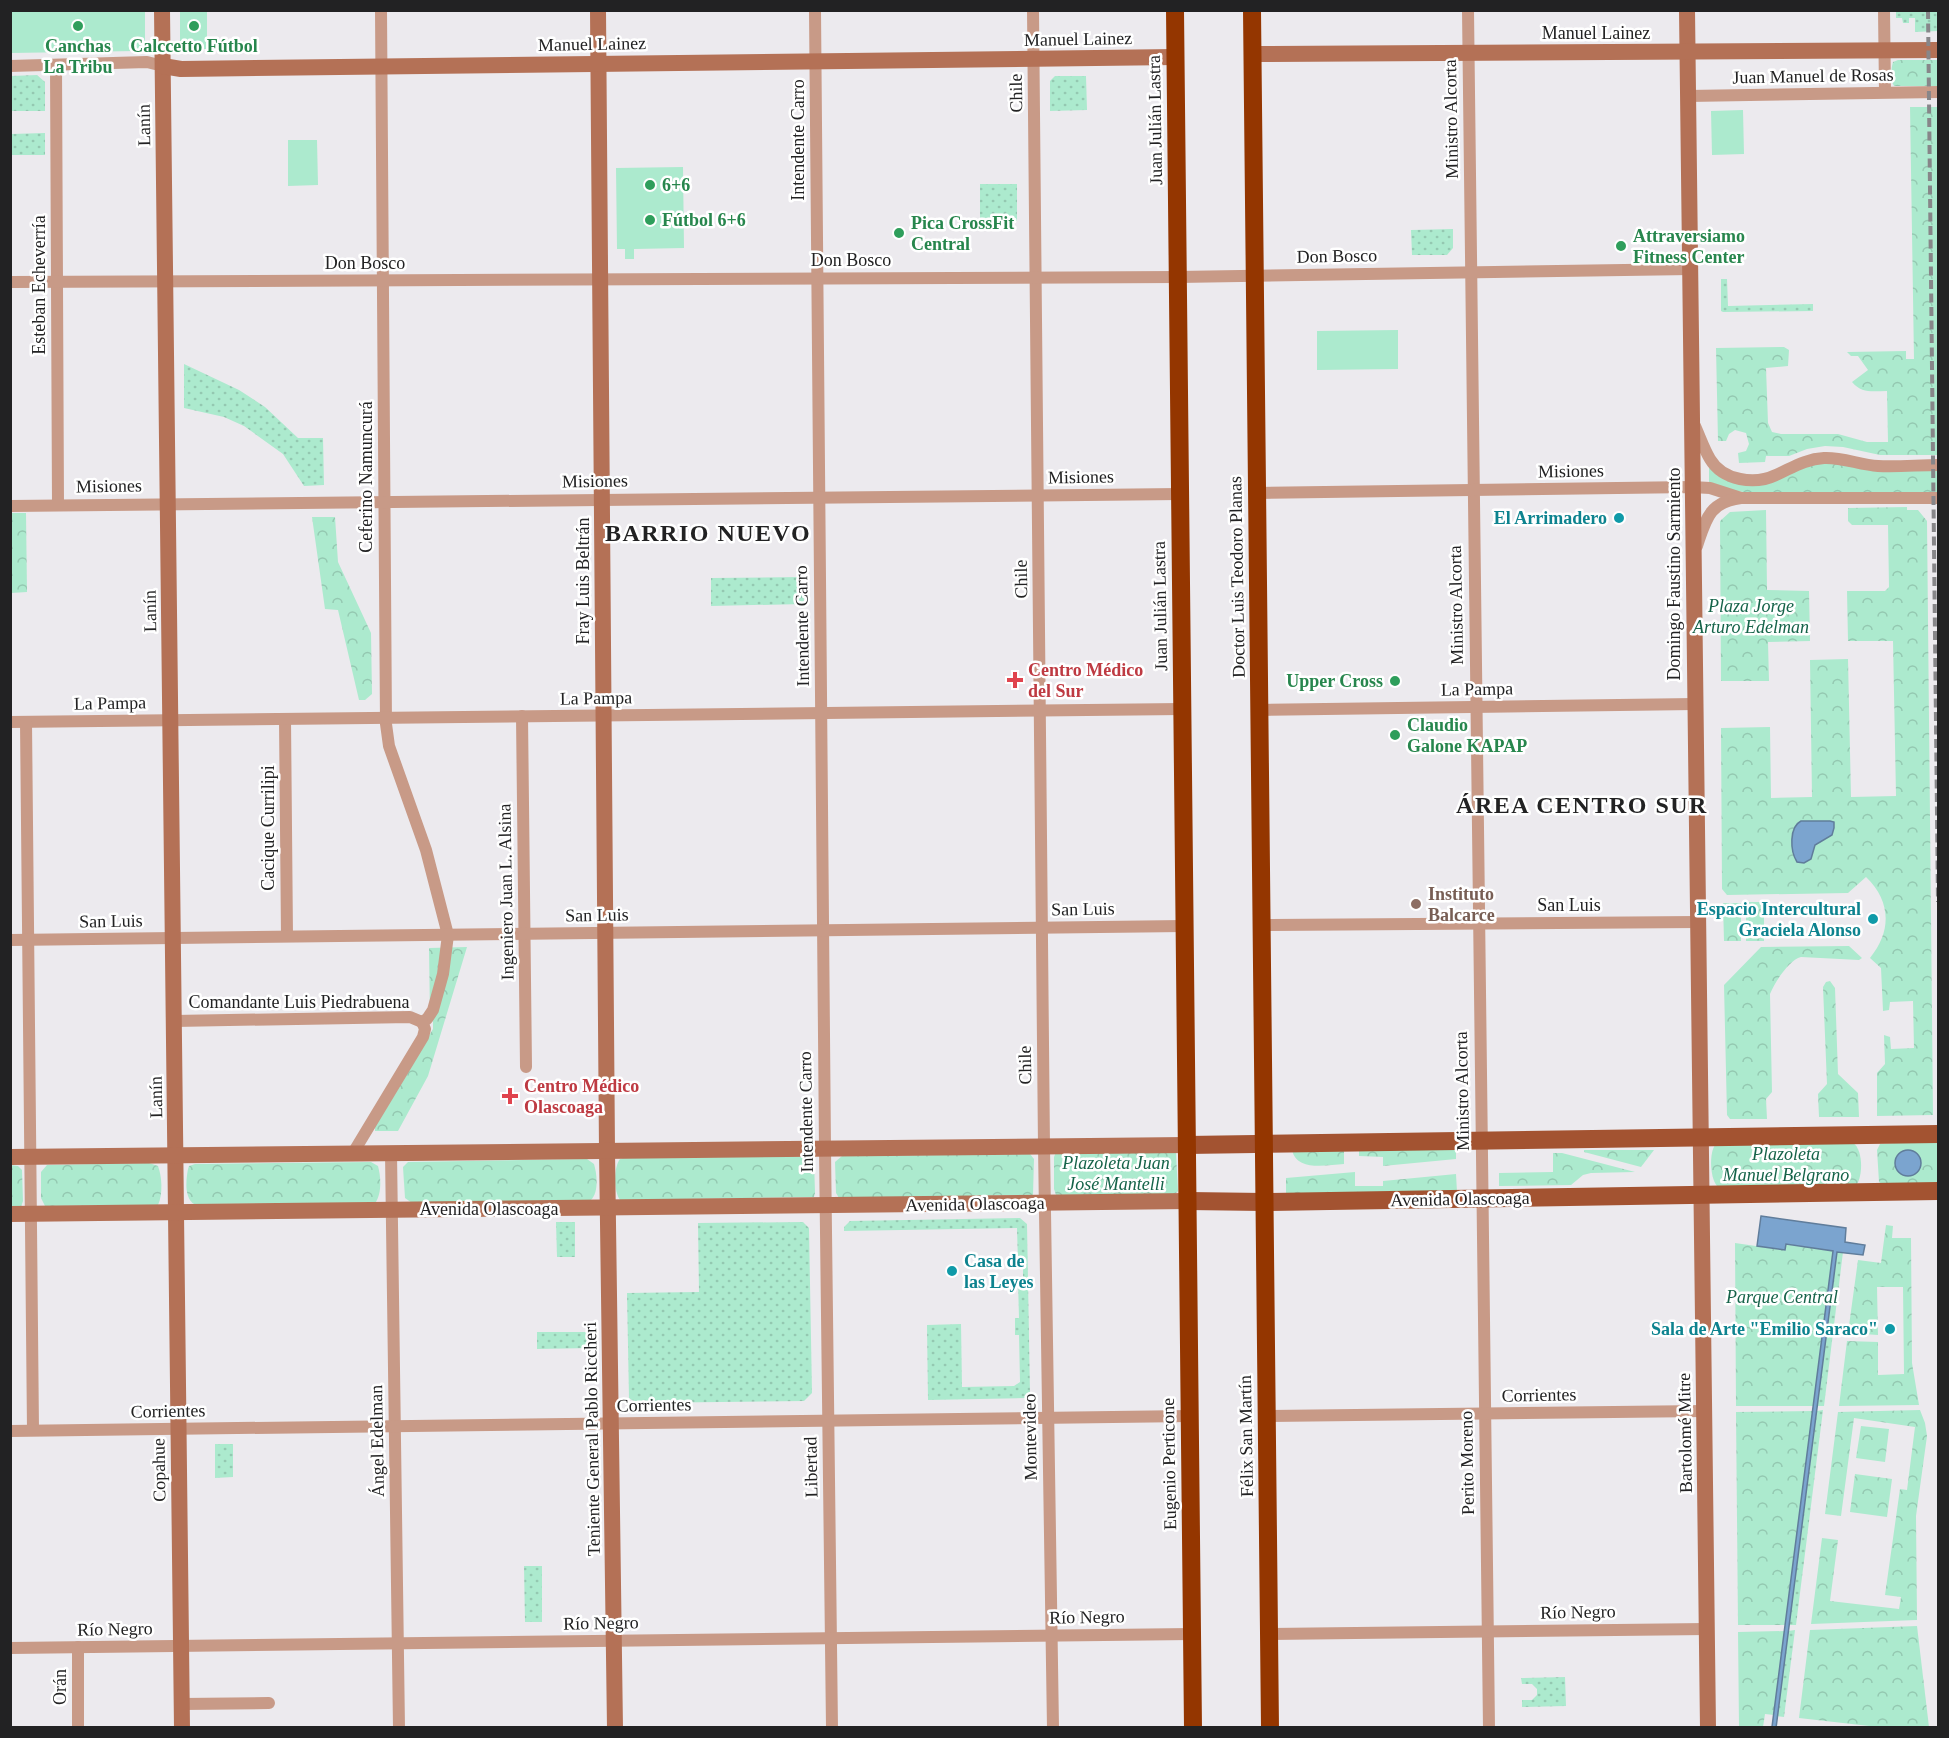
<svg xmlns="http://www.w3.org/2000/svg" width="1949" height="1738" viewBox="0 0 1949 1738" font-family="'Times New Roman',serif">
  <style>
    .grass { fill: url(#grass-dots) }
    .forest { fill: url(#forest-crowns) }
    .pitch { fill: #aceace }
    .water { fill: #7ba4cf; stroke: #607d9b; stroke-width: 1.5 }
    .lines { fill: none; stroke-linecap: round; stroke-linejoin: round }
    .street { stroke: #c89a87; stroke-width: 12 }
    .secondary { stroke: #b47156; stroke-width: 16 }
    .primary { stroke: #a35331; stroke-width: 18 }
    .highway { stroke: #943600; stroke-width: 18 }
    .rail { stroke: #878689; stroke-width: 4; stroke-dasharray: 9 4.5; stroke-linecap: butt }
    .leisure-dot { fill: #2e9e5b; stroke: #fff; stroke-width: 2 }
    .culture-dot { fill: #0f9aa8; stroke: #fff; stroke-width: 2 }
    .health-dot { fill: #e0444e; stroke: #fff; stroke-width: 2 }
    .education-dot { fill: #8d6e63; stroke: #fff; stroke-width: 2 }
    .labels { text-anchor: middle; stroke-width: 5; stroke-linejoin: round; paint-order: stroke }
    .street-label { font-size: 18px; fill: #222223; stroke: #fff }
    .leisure-label { font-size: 18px; font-weight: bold; fill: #27864d; stroke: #fff; text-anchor: start }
    .culture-label { font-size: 18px; font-weight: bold; fill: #0d838f; stroke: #fff; text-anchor: end }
    .park-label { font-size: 18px; font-style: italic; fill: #156349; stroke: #fff }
    .health-label { font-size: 18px; font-weight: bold; fill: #be3a42; stroke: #fff; text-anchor: start }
    .education-label { font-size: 18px; font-weight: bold; fill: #785e54; stroke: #fff; text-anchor: start }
    .district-label { font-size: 24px; font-weight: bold; letter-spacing: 1.5px; fill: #222223; stroke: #fff }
  </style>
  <defs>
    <pattern id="grass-dots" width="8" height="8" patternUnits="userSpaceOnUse" patternTransform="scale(1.5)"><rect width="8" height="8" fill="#aceace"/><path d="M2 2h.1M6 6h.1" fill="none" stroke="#94c8b1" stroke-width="1.8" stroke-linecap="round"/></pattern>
    <pattern id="forest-crowns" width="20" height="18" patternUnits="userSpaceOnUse" patternTransform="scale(1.5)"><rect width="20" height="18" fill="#aceace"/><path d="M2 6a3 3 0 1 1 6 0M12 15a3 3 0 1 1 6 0" fill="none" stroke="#94c8b1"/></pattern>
  </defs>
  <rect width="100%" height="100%" fill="#eceaee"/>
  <g class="grass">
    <path d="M1896,11H1938V31L1915,32V18H1909V23H1903L1902,18H1896Z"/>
    <path d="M37,75L45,82V111H11V76Z"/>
    <path d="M1055,76H1086L1087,110L1050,111V81Z"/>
    <path d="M45,133V155H11V134Z"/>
    <path d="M980,184H1017V221L980,222Z"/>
    <path d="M1453,229V248L1447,255H1412L1411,230Z"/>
    <path d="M1721,279H1727L1728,306L1813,304V311L1723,312L1721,311Z"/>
    <path d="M184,364L239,390L265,407L298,438H323L324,485L304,486L283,454L244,426L224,417L184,408Z"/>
    <path d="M803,577L804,604L711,606V578Z"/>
    <path d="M1020,1218L1027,1224L1030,1393L1025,1398L928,1400L927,1325L961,1324L962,1387L1014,1386L1020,1382L1019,1335H1015V1318H1019L1018,1281H1023V1263H1018L1017,1228L844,1231V1227L850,1221Z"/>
    <path d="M556,1222H575V1257H557Z"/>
    <path d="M803,1222L809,1228L812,1393L804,1401L636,1403L629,1398L627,1293L699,1292L698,1223Z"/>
    <path d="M1837,1252H1843L1824,1406H1817Z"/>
    <path d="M537,1332H592V1348L537,1349Z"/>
    <path d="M1823,1410L1796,1625H1789L1817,1411Z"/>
    <path d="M215,1444H233V1477L215,1478Z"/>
    <path d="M524,1566H542V1622H525Z"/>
    <path d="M1795,1630L1784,1717L1777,1716L1788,1631Z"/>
    <path d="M1565,1677L1566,1706L1522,1707V1700H1532L1537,1695V1689L1532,1684H1522L1521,1678Z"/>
  </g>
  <g class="forest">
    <path d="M1898,60H1938V86H1894C1890,80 1891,69 1893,62Z"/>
    <path d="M1910,107H1938V455H1880L1843,447L1825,446L1807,449L1789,456H1766L1765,462L1739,463L1738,453L1746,451L1749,444L1746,433L1735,430L1729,434L1726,441H1718L1716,348L1784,347L1789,350L1788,366L1766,368L1768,423L1772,432L1781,434H1838L1867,442H1888L1887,391C1873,391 1862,394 1852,382L1868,370L1858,356H1851L1847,352L1906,351V359H1914Z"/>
    <path d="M1823,461L1938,468V493L1766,495L1736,491L1709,482V466L1730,481Z"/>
    <path d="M1907,507V510H1918L1927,521L1933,1115L1877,1116V1073L1885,1064L1884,1035L1890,1037L1891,1049L1914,1048L1913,1001L1890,1002L1889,1010L1883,1011L1881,968L1870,958C1892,931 1891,901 1866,877L1848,893L1727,895L1722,889L1721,728L1770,727L1771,798L1812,797L1810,660L1848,659L1851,797L1896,796L1893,641H1848L1847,591H1885L1889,587L1888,525H1852L1848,521V508Z"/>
    <path d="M1766,510L1767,590L1809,591L1810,641L1768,642L1769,681H1721L1720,521L1730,512Z"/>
    <path d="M11,513H26L27,592L11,593Z"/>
    <path d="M312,517H335L338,562L371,633L372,694L365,700H359L338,610L325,609Z"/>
    <rect x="1746" y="902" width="18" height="39"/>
    <path d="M1723,903H1741V941H1724Z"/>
    <path d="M1849,946L1862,958L1859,960L1801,957C1789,960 1775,982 1770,994L1772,1092L1766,1099L1767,1119H1730L1727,1115L1724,985L1761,947Z"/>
    <path d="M467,947L428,1076L398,1131H375V1125L433,1029V1022L430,1017L429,948Z"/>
    <path d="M1830,981L1835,988L1838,1074L1858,1093L1859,1117H1819L1818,1094L1827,1084L1823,987L1826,982Z"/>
    <path d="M1938,1140V1185L1882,1184L1879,1182L1877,1150L1880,1144Z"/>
    <path d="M1853,1143C1863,1149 1863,1175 1857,1184L1717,1186C1710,1178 1709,1154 1715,1145Z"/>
    <path d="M1456,1148V1159L1383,1166V1157L1359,1156V1149Z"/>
    <path d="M1344,1149V1164C1327,1165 1297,1172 1292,1150Z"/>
    <path d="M1584,1150H1654L1641,1167L1584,1152Z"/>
    <path d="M1056,1152L1176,1153L1178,1191L1175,1194L1056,1195L1054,1189V1157Z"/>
    <path d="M1553,1153H1562L1635,1172L1591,1173L1583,1175L1571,1185L1499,1186V1173L1553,1172Z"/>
    <path d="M1030,1154L1034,1159L1033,1195L839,1198L836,1193L835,1162L842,1156Z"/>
    <path d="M626,1157H811L814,1161L815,1193L814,1197L620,1200C614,1192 613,1168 620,1159Z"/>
    <path d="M587,1159L594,1164C597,1174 599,1192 591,1200L412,1203L405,1198L403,1167L408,1162Z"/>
    <path d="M371,1162L378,1166C381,1177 382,1194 375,1203L194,1204C184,1197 186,1180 188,1169L189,1166L195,1164Z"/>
    <path d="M149,1163L158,1166C162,1176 163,1195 158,1205L45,1206L41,1198V1172L47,1165Z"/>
    <path d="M10,1165L18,1166L22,1170L23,1201L21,1207L11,1208Z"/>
    <path d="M1355,1172V1186H1383V1181L1456,1174L1457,1192L1286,1194V1178Z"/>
    <path d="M1886,1225L1893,1226L1892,1238H1911L1912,1363L1919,1405L1839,1406L1847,1341L1878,1342V1375L1904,1374L1903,1287H1877L1878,1335L1848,1333L1858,1260L1881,1263Z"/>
    <path d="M1735,1243L1784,1250L1785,1244L1833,1251L1814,1406H1736Z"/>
    <path d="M1920,1410L1925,1423L1927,1436L1916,1516L1917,1620L1811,1624L1822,1538L1838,1540L1830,1601L1899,1609L1901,1597L1885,1595L1900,1489L1907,1490L1915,1427L1854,1418L1841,1516L1825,1514L1838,1412Z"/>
    <path d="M1813,1411L1785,1625H1738L1736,1412Z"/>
    <path d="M1861,1426L1889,1429L1885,1462L1856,1458Z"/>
    <path d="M1855,1474L1892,1479L1887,1517L1850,1512Z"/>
    <path d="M1917,1626L1929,1727H1878L1799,1718L1810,1630Z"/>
    <path d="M1785,1631L1774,1715L1765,1714L1763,1727H1739L1738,1632Z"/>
  </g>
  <g class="pitch">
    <path d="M10,11H145V42L136,51L11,53Z"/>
    <path d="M180,11H207V49H186L180,42Z"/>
    <path d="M1743,110L1744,154L1712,155L1711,111Z"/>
    <path d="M288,140H317L318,185L288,186Z"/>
    <path d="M683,167L684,248L634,249V259H625V249H617L616,168Z"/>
    <path d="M1398,330V369L1317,370V331Z"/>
  </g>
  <g class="water">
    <path d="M1801,821H1830L1834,822V828L1832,835L1815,845L1811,859L1804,863L1797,862C1790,851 1789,827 1801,821Z"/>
    <circle cx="1908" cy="1163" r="13"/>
    <path d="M1761,1216L1846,1228L1845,1242L1865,1245L1863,1255L1837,1252L1776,1728L1772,1727L1833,1251L1786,1244L1785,1250L1757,1246Z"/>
  </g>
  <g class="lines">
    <g class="street">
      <path d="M381,10L386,724L389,746L426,850L448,935L443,974L433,1010L427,1019L422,1022"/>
      <path d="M815,10L825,1149L832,1728"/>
      <path d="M1033,10L1044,1147L1053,1728"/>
      <path d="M1468,10L1489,1728"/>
      <path d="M1884,10L1885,92"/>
      <path d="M56,65L58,505"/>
      <path d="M10,66L147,62L163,66"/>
      <path d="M1688,96L1938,92"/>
      <path d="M10,282L1178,277L1691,269"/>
      <path d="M1695,426C1700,437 1704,449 1710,459C1723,481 1755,485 1776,475C1792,468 1805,459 1824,458C1842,457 1860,465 1878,466C1898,467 1919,465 1938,465"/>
      <path d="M1257,493L1692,487L1710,488L1741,498"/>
      <path d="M10,506L1180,494"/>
      <path d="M1697,546C1706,519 1709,502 1741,498H1938"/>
      <path d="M1259,710L1695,704"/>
      <path d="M522,716L526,1067"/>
      <path d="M285,719L287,936"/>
      <path d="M10,722L1182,709"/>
      <path d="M26,722L33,1430"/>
      <path d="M1261,925L1698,922"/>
      <path d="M10,940L1184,926"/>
      <path d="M174,1021L410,1017L422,1022"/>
      <path d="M353,1153L423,1037L425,1029L422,1022"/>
      <path d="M391,1153L399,1728"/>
      <path d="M1267,1416L1704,1411"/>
      <path d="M10,1431L1190,1416"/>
      <path d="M1269,1634L1707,1629"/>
      <path d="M10,1648L1192,1634"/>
      <path d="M182,1704L269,1703"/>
      <path d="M78,1728V1647"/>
    </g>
    <g class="secondary">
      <path d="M162,10L182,1728"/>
      <path d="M598,10L607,1151L615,1728"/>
      <path d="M1687,10L1708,1728"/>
      <path d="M1253,54L1938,50"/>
      <path d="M163,66L181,69L1175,57"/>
      <path d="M10,1157L1187,1145"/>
      <path d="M10,1214L1188,1201"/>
    </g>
    <g class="primary">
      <path d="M1187,1145L1938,1134"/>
      <path d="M1188,1201L1264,1202L1938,1191"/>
    </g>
    <g class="highway">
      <path d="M1175,10L1193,1728"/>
      <path d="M1252,10L1270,1728"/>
    </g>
    <path class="rail" d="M1928,10L1938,902"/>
  </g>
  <g class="leisure-dot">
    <circle cx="78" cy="26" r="6"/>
    <circle cx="194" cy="26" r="6"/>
    <circle cx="650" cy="185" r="6"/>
    <circle cx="650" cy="220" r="6"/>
    <circle cx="899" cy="233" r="6"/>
    <circle cx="1621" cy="246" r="6"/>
    <circle cx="1395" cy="681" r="6"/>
    <circle cx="1395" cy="735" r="6"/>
  </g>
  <g class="culture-dot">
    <circle cx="1619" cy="518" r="6"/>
    <circle cx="1873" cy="919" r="6"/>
    <circle cx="952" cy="1271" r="6"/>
    <circle cx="1890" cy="1329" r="6"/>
  </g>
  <g class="health-dot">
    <path d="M1012 671h6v6h6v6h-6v6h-6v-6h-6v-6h6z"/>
    <path d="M507 1087h6v6h6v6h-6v6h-6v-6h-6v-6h6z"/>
  </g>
  <circle class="education-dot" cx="1416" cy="904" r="6"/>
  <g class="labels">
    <g class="street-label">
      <text x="1596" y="39">Manuel Lainez</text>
      <text transform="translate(1078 39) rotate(-1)" y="6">Manuel Lainez</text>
      <text transform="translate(592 44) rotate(-1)" y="6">Manuel Lainez</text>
      <text transform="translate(1813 76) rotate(-1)" y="6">Juan Manuel de Rosas</text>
      <text transform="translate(1016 93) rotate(-91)" y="6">Chile</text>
      <text transform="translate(1451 119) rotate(-91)" y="6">Ministro Alcorta</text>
      <text transform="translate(1155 120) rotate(-91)" y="6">Juan Julián Lastra</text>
      <text transform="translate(144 125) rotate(-91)" y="6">Lanín</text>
      <text transform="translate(798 140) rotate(-90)" y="6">Intendente Carro</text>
      <text transform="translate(1337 256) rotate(-1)" y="6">Don Bosco</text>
      <text x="851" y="266">Don Bosco</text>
      <text x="365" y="269">Don Bosco</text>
      <text transform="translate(39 285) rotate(-90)" y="6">Esteban Echeverría</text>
      <text transform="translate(1571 471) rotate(-1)" y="6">Misiones</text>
      <text transform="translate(366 477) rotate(-90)" y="6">Ceferino Namuncurá</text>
      <text transform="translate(1081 477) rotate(-1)" y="6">Misiones</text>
      <text transform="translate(595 481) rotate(-1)" y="6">Misiones</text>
      <text transform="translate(109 486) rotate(-1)" y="6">Misiones</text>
      <text transform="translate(1674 574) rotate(-90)" y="6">Domingo Faustino Sarmiento</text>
      <text transform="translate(1237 577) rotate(-91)" y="6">Doctor Luis Teodoro Planas</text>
      <text transform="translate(1021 579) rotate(-91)" y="6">Chile</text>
      <text transform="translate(583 581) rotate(-90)" y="6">Fray Luis Beltrán</text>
      <text transform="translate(1456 605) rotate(-91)" y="6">Ministro Alcorta</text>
      <text transform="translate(1160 606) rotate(-91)" y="6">Juan Julián Lastra</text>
      <text transform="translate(150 611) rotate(-91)" y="6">Lanín</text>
      <text transform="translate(802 626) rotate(-91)" y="6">Intendente Carro</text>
      <text transform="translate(1477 689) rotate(-1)" y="6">La Pampa</text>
      <text transform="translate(596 698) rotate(-1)" y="6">La Pampa</text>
      <text transform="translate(110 703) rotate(-1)" y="6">La Pampa</text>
      <text transform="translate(268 828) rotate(-90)" y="6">Cacique Currilipi</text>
      <text transform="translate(506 892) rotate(-91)" y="6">Ingeniero Juan L. Alsina</text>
      <text x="1569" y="911">San Luis</text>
      <text transform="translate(1083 909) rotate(-1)" y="6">San Luis</text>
      <text transform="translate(597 915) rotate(-1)" y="6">San Luis</text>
      <text transform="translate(111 921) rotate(-1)" y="6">San Luis</text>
      <text x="299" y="1008">Comandante Luis Piedrabuena</text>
      <text transform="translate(1025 1065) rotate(-91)" y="6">Chile</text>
      <text transform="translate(1462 1091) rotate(-91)" y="6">Ministro Alcorta</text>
      <text transform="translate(156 1097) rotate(-91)" y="6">Lanín</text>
      <text transform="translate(806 1112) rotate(-91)" y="6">Intendente Carro</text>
      <text transform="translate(1460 1199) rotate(-1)" y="6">Avenida Olascoaga</text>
      <text transform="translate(975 1204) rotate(-1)" y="6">Avenida Olascoaga</text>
      <text x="489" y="1215">Avenida Olascoaga</text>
      <text transform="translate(1539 1395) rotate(-1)" y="6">Corrientes</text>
      <text transform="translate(654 1405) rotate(-1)" y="6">Corrientes</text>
      <text transform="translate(168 1411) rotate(-1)" y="6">Corrientes</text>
      <text transform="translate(1685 1433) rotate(-91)" y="6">Bartolomé Mitre</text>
      <text transform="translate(1246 1436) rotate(-91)" y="6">Félix San Martín</text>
      <text transform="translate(1030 1437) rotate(-91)" y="6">Montevideo</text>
      <text transform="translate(592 1439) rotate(-91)" y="6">Teniente General Pablo Riccheri</text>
      <text transform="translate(377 1441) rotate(-91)" y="6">Ángel Edelman</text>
      <text transform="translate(1467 1463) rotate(-91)" y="6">Perito Moreno</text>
      <text transform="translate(1169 1464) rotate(-91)" y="6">Eugenio Perticone</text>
      <text transform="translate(811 1467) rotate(-91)" y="6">Libertad</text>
      <text transform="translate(159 1470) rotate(-91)" y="6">Copahue</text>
      <text transform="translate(1578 1612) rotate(-1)" y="6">Río Negro</text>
      <text transform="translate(1087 1617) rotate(-1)" y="6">Río Negro</text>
      <text transform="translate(601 1623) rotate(-1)" y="6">Río Negro</text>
      <text transform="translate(115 1629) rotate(-1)" y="6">Río Negro</text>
      <text transform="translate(60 1687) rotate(-90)" y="6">Orán</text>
    </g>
    <g class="leisure-label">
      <text x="78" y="52" text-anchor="middle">Canchas<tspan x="78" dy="21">La Tribu</tspan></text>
      <text x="194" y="52" text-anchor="middle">Calccetto Fútbol</text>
      <text x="662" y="191">6+6</text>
      <text x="662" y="226">Fútbol 6+6</text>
      <text x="911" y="229">Pica CrossFit<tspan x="911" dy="21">Central</tspan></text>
      <text x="1633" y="242">Attraversiamo<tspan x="1633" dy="21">Fitness Center</tspan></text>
      <text x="1383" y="687" text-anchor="end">Upper Cross</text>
      <text x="1407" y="731">Claudio<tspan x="1407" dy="21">Galone KAPAP</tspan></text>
    </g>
    <g class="culture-label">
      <text x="1607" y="524">El Arrimadero</text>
      <text x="1861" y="915">Espacio Intercultural<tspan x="1861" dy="21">Graciela Alonso</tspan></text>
      <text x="964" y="1267" text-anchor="start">Casa de<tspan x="964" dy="21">las Leyes</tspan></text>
      <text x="1878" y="1335">Sala de Arte "Emilio Saraco"</text>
    </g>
    <g class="park-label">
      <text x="1751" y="612">Plaza Jorge<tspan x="1751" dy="21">Arturo Edelman</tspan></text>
      <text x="1786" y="1160">Plazoleta<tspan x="1786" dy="21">Manuel Belgrano</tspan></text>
      <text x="1116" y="1169">Plazoleta Juan<tspan x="1116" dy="21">José Mantelli</tspan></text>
      <text x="1782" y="1303">Parque Central</text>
    </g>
    <g class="health-label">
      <text x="1028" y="676">Centro Médico<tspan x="1028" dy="21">del Sur</tspan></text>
      <text x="524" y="1092">Centro Médico<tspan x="524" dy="21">Olascoaga</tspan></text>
    </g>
    <g class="education-label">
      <text x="1428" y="900">Instituto<tspan x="1428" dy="21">Balcarce</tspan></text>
    </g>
    <g class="district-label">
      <text x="708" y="541">BARRIO NUEVO</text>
      <text x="1582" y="813">ÁREA CENTRO SUR</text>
    </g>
  </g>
  <rect width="1949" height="1738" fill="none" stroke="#222223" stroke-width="24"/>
</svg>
